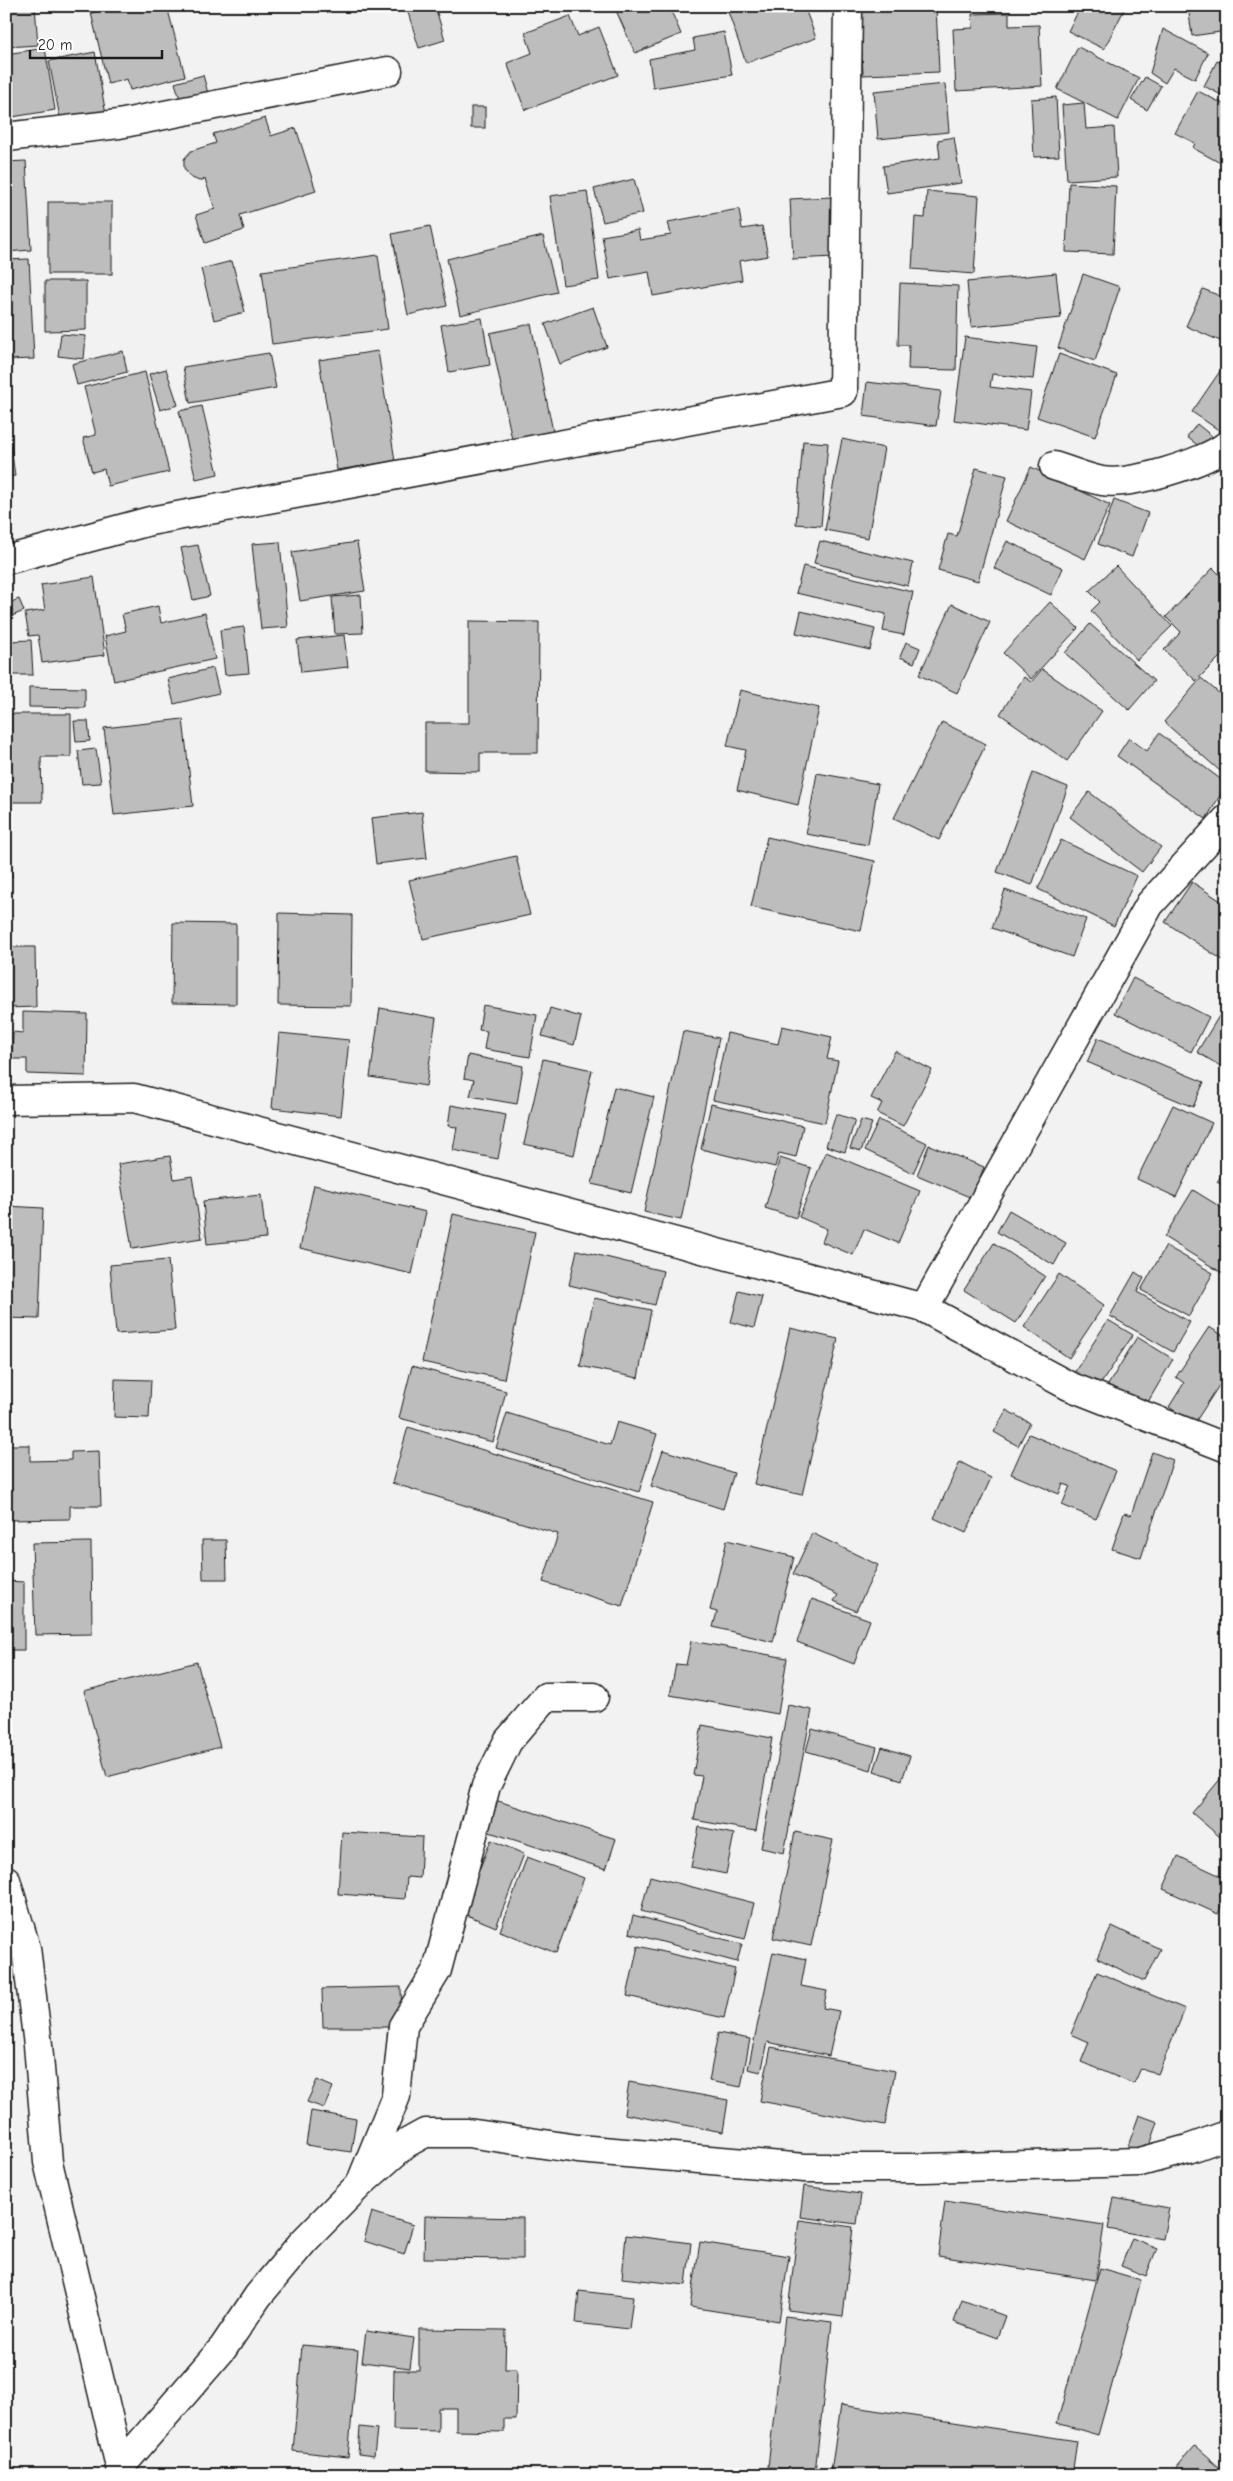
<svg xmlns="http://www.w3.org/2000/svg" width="1233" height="2481" viewBox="0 0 1233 2481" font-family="'Comic Neue',sans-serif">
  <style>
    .building { fill: #bdbdbd; stroke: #1c1c1c }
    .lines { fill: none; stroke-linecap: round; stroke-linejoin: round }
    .minor-casing { stroke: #1c1c1c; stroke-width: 31 }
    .minor { stroke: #fff; stroke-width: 28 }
  </style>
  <rect width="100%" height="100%" fill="#f2f2f2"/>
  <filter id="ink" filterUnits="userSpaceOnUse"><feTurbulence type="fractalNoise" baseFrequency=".02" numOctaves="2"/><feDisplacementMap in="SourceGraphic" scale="10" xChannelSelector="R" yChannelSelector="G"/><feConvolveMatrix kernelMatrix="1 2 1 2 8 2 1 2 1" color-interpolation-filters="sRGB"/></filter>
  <g filter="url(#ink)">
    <g class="building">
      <path d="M6,6H35L38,45L6,47Z"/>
      <path d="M118,6H167L185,76L130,90L127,79L108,84L91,13Z"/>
      <path d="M406,6H435L445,40L419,48Z"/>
      <path d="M614,6H669L681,34L635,53Z"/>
      <path d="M726,6H804L816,38L746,63Z"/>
      <path d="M860,6H936L939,72L863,75Z"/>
      <path d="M1081,6H1126L1104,49L1068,31Z"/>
      <path d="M1188,6H1227V31L1192,36Z"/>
      <path d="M1009,13V26L1039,25L1042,86L956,91L953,29L973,28L972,14Z"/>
      <path d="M570,16L578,36L599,27L618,75L525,110L507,63L532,53L525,33Z"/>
      <path d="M1163,29L1208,53L1195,79L1174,68L1165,83L1150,73Z"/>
      <path d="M724,32L732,75L653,88L649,59L695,50L693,38Z"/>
      <path d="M1078,47L1139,78L1118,120L1057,89Z"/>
      <path d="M45,48L55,110L6,118V54Z"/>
      <path d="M95,52L106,115L61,123L49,61Z"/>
      <path d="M1217,61L1227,66V98L1204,86Z"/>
      <path d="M203,75L209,97L182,105L175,83Z"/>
      <path d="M1145,77L1161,86L1147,110L1131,100Z"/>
      <path d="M945,84L949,132L878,139L874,91Z"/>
      <path d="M1198,91L1227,106V155L1222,164L1193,148L1195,143L1175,133Z"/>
      <path d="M1056,97L1059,156L1034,157L1031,99Z"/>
      <path d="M1084,103L1086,129L1114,127L1117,177L1067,180L1062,105Z"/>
      <rect x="471" y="107" width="14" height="21"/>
      <path d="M265,118L271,136L296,128L316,191L240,215L244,230L205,243L196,215L215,209L205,179L199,181L190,177L184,168V159L191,151L216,143L213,134Z"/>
      <path d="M954,137L961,183L887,193L883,166L940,158L938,140Z"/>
      <path d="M26,161L31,250L6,252V162Z"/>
      <path d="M634,179L643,213L603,222L594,189Z"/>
      <path d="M1069,183L1116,186L1113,254L1066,252Z"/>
      <path d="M587,191L599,280L563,285L550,196Z"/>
      <path d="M927,191L979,196L974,274L912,269L915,217L925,218Z"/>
      <path d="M831,197L835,257L793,259L790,199Z"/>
      <rect x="48" y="202" width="64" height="72"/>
      <path d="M739,209L742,229L762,226L768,256L739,261L742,280L653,296L649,272L610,279L602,236L638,230L640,240L671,235L668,222Z"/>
      <path d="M430,226L447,306L408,315L392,234Z"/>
      <path d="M543,236L557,292L460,315L447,259Z"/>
      <path d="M378,255L388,329L272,344L262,271Z"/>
      <path d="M29,259L34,359L6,360V260Z"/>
      <path d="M232,261L245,312L214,320L201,269Z"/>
      <path d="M1056,273L1061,318L971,327L967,282Z"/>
      <path d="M1083,274L1120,287L1095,361L1058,348Z"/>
      <path d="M45,281H86V330L45,331Z"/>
      <path d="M900,283L958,286L956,370L908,369L909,345H898Z"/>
      <path d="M1203,289L1227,299V344L1186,326Z"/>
      <path d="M593,307L607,347L560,364L545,324Z"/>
      <path d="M482,318L490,365L449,372L441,325Z"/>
      <path d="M531,324L555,441L514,449L490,333Z"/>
      <path d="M61,334L86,336L84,359L58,356Z"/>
      <path d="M965,337L1037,347L1033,379L992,374L990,387L1031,392L1026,430L954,420Z"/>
      <path d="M123,351L127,372L77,385L72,364Z"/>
      <path d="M378,351L395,461L337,470L319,360Z"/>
      <path d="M269,353L276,388L190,403L183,367Z"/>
      <path d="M1059,354L1117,375L1095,437L1037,417Z"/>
      <path d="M1227,361V434L1226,435L1192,412Z"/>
      <path d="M166,369L178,405L160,410L149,374Z"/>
      <path d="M145,372L169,472L108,486L104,469L92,472L83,438L96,435L84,387Z"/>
      <path d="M867,382L941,391L936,426L863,416Z"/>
      <path d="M202,406L218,474L196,479L179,411Z"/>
      <path d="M6,411L15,476L6,477Z"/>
      <path d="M1197,424L1213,437L1204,450L1187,437Z"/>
      <path d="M842,439L884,448L868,538L825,530Z"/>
      <path d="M803,441L828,443L821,526L796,524Z"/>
      <path d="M1031,467L1110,505L1085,559L1006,521Z"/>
      <path d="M976,468L1007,476L978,581L938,570L948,534L957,536Z"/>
      <path d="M1114,500L1148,513L1132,557L1098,544Z"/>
      <path d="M6,530L10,547L6,548Z"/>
      <path d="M820,541L913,563L908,586L814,563Z"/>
      <path d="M1007,541L1063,568L1051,595L994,568Z"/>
      <path d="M280,542L288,627L261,629L252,544Z"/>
      <path d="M357,542L365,591L300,601L292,552Z"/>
      <path d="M198,545L210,596L193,600L181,548Z"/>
      <path d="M803,566L913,592L904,635L883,631L886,614L796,593Z"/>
      <path d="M1116,566L1172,626L1137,660L1091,611L1100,602L1089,591Z"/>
      <path d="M1213,568L1227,582V650L1196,681L1164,650L1181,632L1166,617Z"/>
      <path d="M94,577L105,655L42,663L38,635L29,636L25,613L45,610L41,585Z"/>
      <path d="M361,595L363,633L335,634L332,597Z"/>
      <path d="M19,599L24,611L7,618L6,604Z"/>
      <path d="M1050,602L1078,628L1031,679L1003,653Z"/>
      <path d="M952,604L990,622L957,693L919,675Z"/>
      <path d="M158,606L161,623L205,613L215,659L114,681L105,636L126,631L122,614Z"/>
      <path d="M801,611L875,629L870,650L796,633Z"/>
      <path d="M469,621L539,622L538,753H480V772L425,771V723H469Z"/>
      <path d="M1090,624L1154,681L1129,710L1065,653Z"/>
      <path d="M244,627L249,673L225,675L220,630Z"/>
      <path d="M344,635L348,667L301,672L297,640Z"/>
      <path d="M31,640L33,675H11L10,641Z"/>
      <path d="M906,642L920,648L914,663L900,657Z"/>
      <path d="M213,668L219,693L174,704L168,679Z"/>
      <path d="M1042,669L1102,711L1067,761L1000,714L1024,677L1031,682Z"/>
      <path d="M1201,678L1227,700V777L1164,722Z"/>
      <path d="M29,687L85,688V708L29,707Z"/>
      <path d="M740,690L819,708L798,805L737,790L746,750L727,746Z"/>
      <path d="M11,714H71V757H41L42,802H12Z"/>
      <path d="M183,719L193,806L114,815L104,728Z"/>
      <path d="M74,721H88L90,741L76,742Z"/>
      <path d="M942,722L986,744L939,840L894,818Z"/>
      <path d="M1159,733L1227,784L1206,819L1117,756L1129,738L1147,751Z"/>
      <path d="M96,749L101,783L82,784L78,751Z"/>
      <path d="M817,773L878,784L868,845L806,834Z"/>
      <path d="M1033,773L1068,787L1032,885L997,872Z"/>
      <path d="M1089,792L1161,847L1142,872L1070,817Z"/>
      <path d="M422,812L427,858L376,864L371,818Z"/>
      <path d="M6,829L12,877L6,878Z"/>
      <path d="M767,837L875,861L861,931L751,907Z"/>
      <path d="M1061,840L1137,876L1114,926L1038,889Z"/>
      <path d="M516,856L530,915L423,939L409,880Z"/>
      <path d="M1192,882L1227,905V957L1224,961L1165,922Z"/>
      <path d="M1005,890L1086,919L1072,957L992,928Z"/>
      <path d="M279,913L352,915L351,1006L278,1005Z"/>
      <path d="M173,923L236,924V1004L172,1003Z"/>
      <path d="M6,947H35L36,1007L6,1008Z"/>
      <path d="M1133,978L1209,1017L1191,1052L1115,1013Z"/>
      <path d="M1227,1003V1070L1197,1052Z"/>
      <path d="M483,1005L537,1015L530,1057L484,1049L487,1031L479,1030Z"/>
      <path d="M380,1008L436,1018L426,1086L370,1077Z"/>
      <path d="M550,1008L581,1017L574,1045L542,1036Z"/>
      <path d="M23,1012L87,1014L86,1076L27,1074V1059H12L13,1032L23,1033Z"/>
      <path d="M782,1026L832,1037L827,1059L838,1061L825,1123L713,1100L727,1033L778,1044Z"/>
      <path d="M683,1031L719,1038L681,1220L644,1212Z"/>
      <path d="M279,1033L349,1040L341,1116L272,1108Z"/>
      <path d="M1098,1038L1204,1082L1193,1107L1087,1062Z"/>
      <path d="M895,1051L932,1070L903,1126L877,1113L882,1103L871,1098Z"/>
      <path d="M468,1055L523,1066L517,1104L470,1096L474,1080L464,1078Z"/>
      <path d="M543,1059L592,1070L574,1155L524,1144Z"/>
      <path d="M614,1087L654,1097L631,1193L592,1184Z"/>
      <path d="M711,1104L803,1126L796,1157L779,1153L775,1167L701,1149Z"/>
      <path d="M451,1105L506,1115L498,1159L453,1150L457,1127L448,1126Z"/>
      <path d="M1173,1105L1212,1123L1176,1197L1137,1179Z"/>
      <path d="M836,1114L855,1120L845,1152L826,1146Z"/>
      <path d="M861,1120L872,1123L861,1151L850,1148Z"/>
      <path d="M879,1120L927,1143L913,1173L865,1150Z"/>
      <path d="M929,1145L984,1167L972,1198L917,1175Z"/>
      <path d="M826,1152L920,1191L898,1243L864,1229L853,1255L822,1242L827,1229L799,1217Z"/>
      <path d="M170,1156L174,1179L192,1176L202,1238L132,1249L118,1164Z"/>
      <path d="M780,1158L811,1168L796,1218L765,1208Z"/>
      <path d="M1227,1166V1188L1217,1182Z"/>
      <path d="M314,1185L426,1212L412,1274L300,1248Z"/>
      <path d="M1193,1190L1227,1211V1276L1164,1237Z"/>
      <path d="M261,1195L266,1238L207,1244L203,1201Z"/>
      <path d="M6,1206L43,1208L39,1319L6,1318Z"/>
      <path d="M1009,1210L1066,1243L1054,1265L997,1232Z"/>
      <path d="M453,1214L535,1232L504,1379L422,1362Z"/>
      <path d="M994,1243L1045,1276L1016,1323L964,1290Z"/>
      <path d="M1166,1246L1213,1273L1189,1316L1141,1290Z"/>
      <path d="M577,1250L663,1271L655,1305L569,1285Z"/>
      <path d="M168,1260L175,1330L116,1334L110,1265Z"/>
      <path d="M1135,1272L1144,1278L1137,1292L1190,1322L1173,1352L1110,1316Z"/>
      <path d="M1059,1274L1104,1305L1069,1358L1024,1327Z"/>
      <path d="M739,1291L762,1297L754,1328L731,1322Z"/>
      <path d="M594,1298L651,1310L638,1378L580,1366Z"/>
      <path d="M1108,1320L1133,1335L1098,1388L1074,1373Z"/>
      <path d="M1209,1327L1227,1338V1373L1194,1424L1169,1407L1184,1383L1176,1377Z"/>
      <path d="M790,1328L838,1339L802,1495L754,1484Z"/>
      <path d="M1137,1337L1173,1359L1145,1407L1108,1385Z"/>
      <path d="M412,1366L506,1391L493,1442L399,1418Z"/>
      <path d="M115,1379L151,1380L149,1418L114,1417Z"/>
      <path d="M1006,1410L1030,1423L1018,1446L994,1432Z"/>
      <path d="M507,1413L610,1445L617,1422L657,1434L639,1492L496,1448Z"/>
      <path d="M408,1427L653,1502L622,1606L543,1582L558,1534L392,1483Z"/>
      <path d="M1029,1434L1116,1471L1096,1519L1062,1505L1070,1486L1063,1484L1059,1494L1011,1474Z"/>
      <path d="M6,1445H30V1461L71,1460V1452L99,1451L101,1506H70V1519L6,1520Z"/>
      <path d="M663,1450L734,1473L723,1509L651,1486Z"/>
      <path d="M1152,1452L1173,1460L1141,1558L1112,1549L1124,1513L1131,1515Z"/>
      <path d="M960,1462L991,1478L966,1533L934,1518Z"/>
      <path d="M812,1533L878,1565L856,1611L834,1601L838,1595L793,1574Z"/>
      <path d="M202,1540H226L227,1579H203Z"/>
      <path d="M727,1540L794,1557L773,1642L713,1627L717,1612L710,1610Z"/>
      <path d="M91,1542L92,1634L35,1635L32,1543Z"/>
      <path d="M6,1581L24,1582V1650H6Z"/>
      <path d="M812,1599L870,1620L854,1664L797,1642Z"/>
      <path d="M691,1641L787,1658L778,1714L670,1695L676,1664L686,1665Z"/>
      <path d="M197,1662L220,1747L107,1777L84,1691Z"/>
      <path d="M788,1705L812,1710L784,1853L761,1848Z"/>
      <path d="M702,1725L772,1738L756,1831L694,1820L702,1776L693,1775Z"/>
      <path d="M812,1729L877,1747L871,1770L806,1751Z"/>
      <path d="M882,1747L910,1756L902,1780L874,1771Z"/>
      <path d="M1227,1771V1843L1192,1813Z"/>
      <path d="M492,1799L616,1839L606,1869L483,1830Z"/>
      <path d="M699,1827L734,1834L726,1874L691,1867Z"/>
      <path d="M342,1832L422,1837L420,1878L407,1877L405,1899L338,1894Z"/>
      <path d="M795,1832L833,1840L811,1946L773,1938Z"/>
      <path d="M491,1840L524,1854L496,1927L462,1913Z"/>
      <path d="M1178,1856L1227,1879V1893L1218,1914L1163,1889Z"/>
      <path d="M527,1857L584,1878L556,1953L500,1931Z"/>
      <path d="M650,1876L754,1903L745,1939L641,1911Z"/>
      <path d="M633,1915L742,1944L737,1962L629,1933Z"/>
      <path d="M1112,1926L1160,1949L1144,1981L1097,1958Z"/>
      <path d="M638,1946L735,1969L724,2018L627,1996Z"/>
      <path d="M773,1952L806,1959L801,1986L827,1991L823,2008L839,2011L829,2056L768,2042L761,2072L748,2069Z"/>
      <path d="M1097,1972L1185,2009L1158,2074L1141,2068L1134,2084L1081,2062L1089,2042L1071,2034Z"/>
      <path d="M401,1987L402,2027H323L322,1989Z"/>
      <path d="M718,2033L750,2039L741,2087L709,2081Z"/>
      <path d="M771,2047L895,2071L885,2125L760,2101Z"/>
      <path d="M317,2080L333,2087L324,2108L307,2102Z"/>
      <path d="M629,2082L728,2100L723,2132L624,2114Z"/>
      <path d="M311,2111L356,2119L351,2152L306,2145Z"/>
      <path d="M1139,2115L1158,2122L1146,2157L1127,2149Z"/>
      <path d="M804,2186L861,2194L857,2224L800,2217Z"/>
      <path d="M1114,2198L1169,2208L1163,2239L1108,2229Z"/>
      <path d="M945,2201L1104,2225L1096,2280L938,2256Z"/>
      <path d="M372,2212L413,2225L404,2254L364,2241Z"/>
      <path d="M425,2216L523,2218V2259L424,2258Z"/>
      <path d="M799,2220L853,2227L843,2317L788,2310Z"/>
      <path d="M626,2235L691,2243L686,2285L622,2278Z"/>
      <path d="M1132,2238L1157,2248L1146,2276L1121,2266Z"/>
      <path d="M700,2242L789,2256L779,2321L690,2307Z"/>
      <path d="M1100,2268L1141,2280L1098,2435L1057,2423Z"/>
      <path d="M579,2291L633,2297L629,2329L576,2323Z"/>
      <path d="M962,2300L1005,2316L997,2338L954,2322Z"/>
      <path d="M785,2316L832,2322L815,2472L768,2467Z"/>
      <path d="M419,2329L506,2330L505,2369H517L516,2419H504V2432L456,2431V2408H438V2431L393,2430L394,2370H419Z"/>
      <path d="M366,2331L414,2338L410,2368L362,2362Z"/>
      <path d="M302,2345L358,2350L348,2457L293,2451Z"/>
      <path d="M841,2405L1077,2441L1072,2475H865L831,2470Z"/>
      <path d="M360,2427L377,2429L374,2456L358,2454Z"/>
      <path d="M1195,2446L1227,2474V2475H1170Z"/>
    </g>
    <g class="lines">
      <g class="minor-casing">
        <g id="minor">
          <path d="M6,137L119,124L388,71"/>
          <path d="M1054,466C1070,471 1086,478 1102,481C1129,486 1205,463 1227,445"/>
          <path d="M6,560L150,521L843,392L848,6"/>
          <path d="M6,1100L134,1098L924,1308L1069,1386L1227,1448"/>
          <path d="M924,1308L1150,904L1227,819"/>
          <path d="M6,1880L26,1948L38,2045L48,2162L122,2475"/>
          <path d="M363,2177L396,2096L403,2026L437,1970L486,1786L508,1741L546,1697H594"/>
          <path d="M121,2466L223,2348L258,2296L303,2242L361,2183L405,2144L425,2133H468L578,2149L805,2168H924L1140,2162L1188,2149L1227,2135"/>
        </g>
      </g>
      <use href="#minor" class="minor"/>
    </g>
  </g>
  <rect width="1233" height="2481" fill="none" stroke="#fff" stroke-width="25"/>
  <rect x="12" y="12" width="1208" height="2456" fill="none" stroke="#1c1c1c" stroke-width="2" filter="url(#ink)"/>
  <path d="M30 50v8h132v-8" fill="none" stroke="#1c1c1c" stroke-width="2.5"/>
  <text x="38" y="50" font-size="15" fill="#1c1c1c" stroke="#ffffff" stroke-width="4" paint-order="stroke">20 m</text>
</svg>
